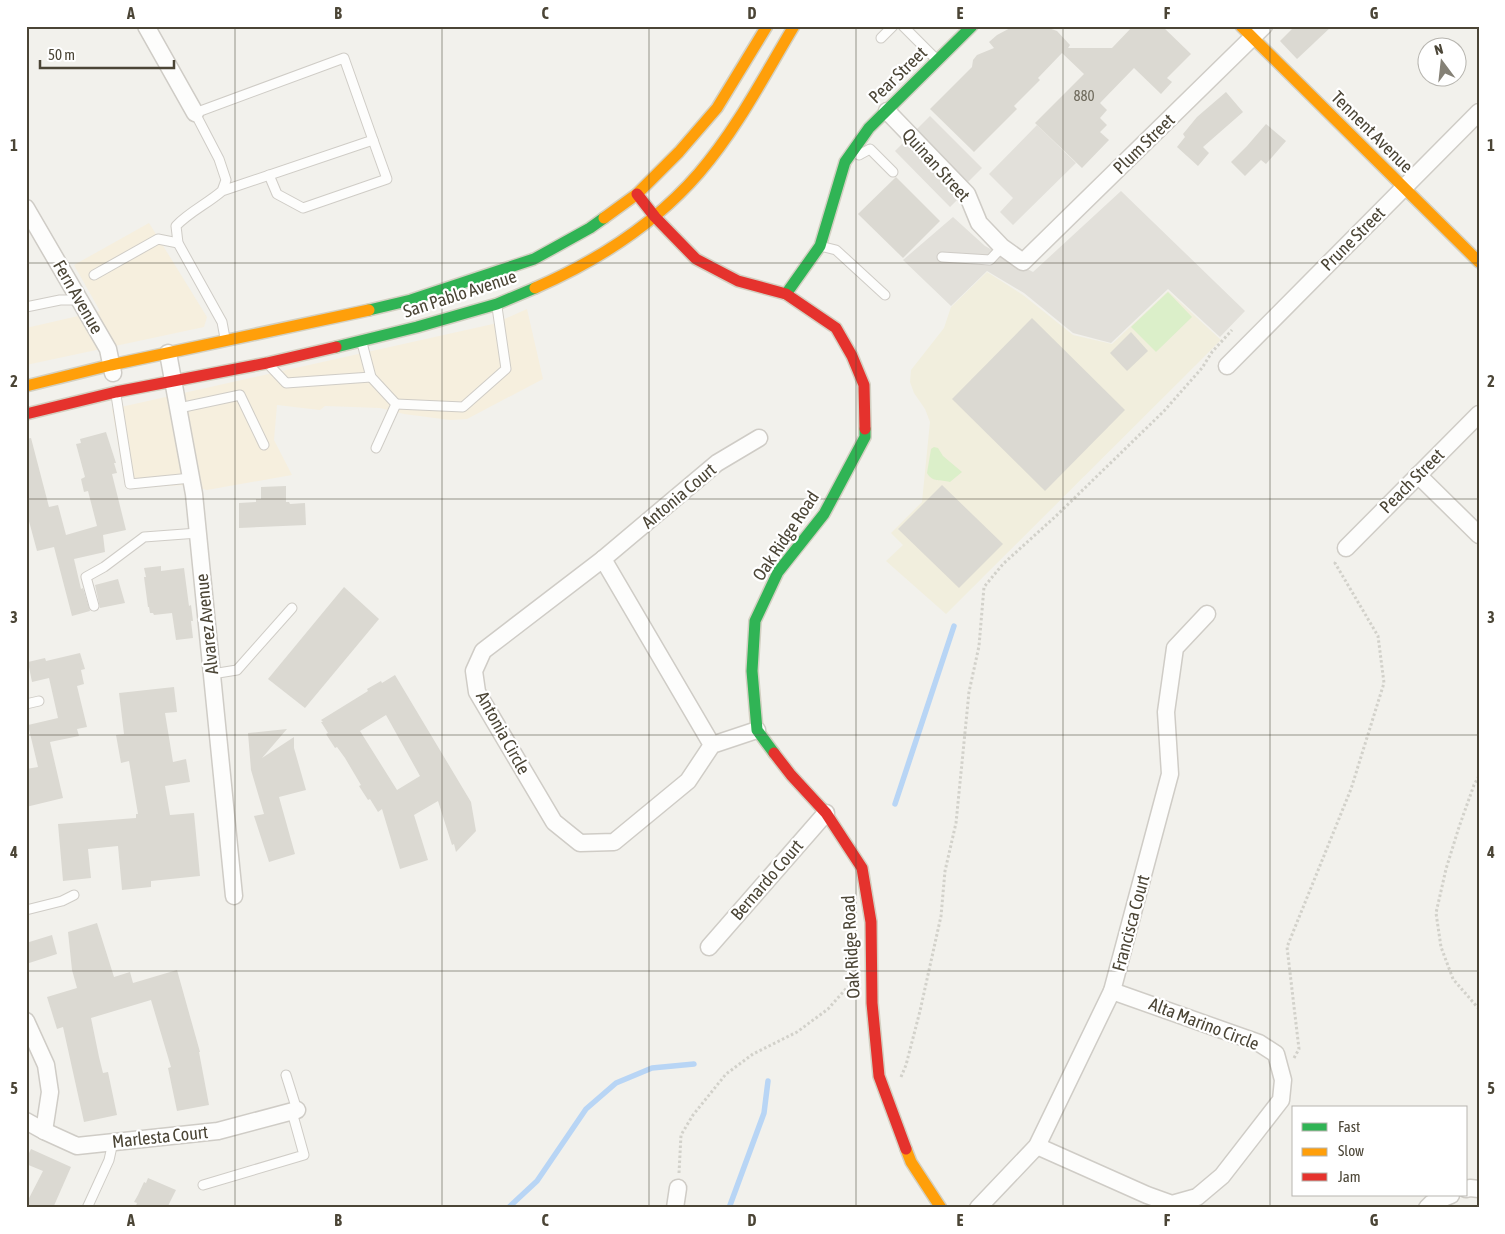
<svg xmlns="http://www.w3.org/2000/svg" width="1505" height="1234" viewBox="0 0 1505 1234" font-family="'Asap Condensed',sans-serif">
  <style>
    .commercial { fill: #f6efde }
    .industrial { fill: #e2e0da }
    .education { fill: #f1eedd }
    .green { fill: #dbefc9 }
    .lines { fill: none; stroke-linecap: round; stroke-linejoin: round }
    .stream { stroke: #b8d5f5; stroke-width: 5.5 }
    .building { fill: #dbd9d2; fill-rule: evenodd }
    .lane-casing { stroke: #cfccc6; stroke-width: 11 }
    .street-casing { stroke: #cfccc6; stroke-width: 19 }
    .fast-casing { stroke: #d3d0c2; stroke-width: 14 }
    .slow-casing { stroke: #d3d0c2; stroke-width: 14 }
    .jam-casing { stroke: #d3d0c2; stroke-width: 14 }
    .path { stroke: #d2d1ca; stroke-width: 3; stroke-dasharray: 2.5 2.5; stroke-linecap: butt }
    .lane { stroke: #fdfdfc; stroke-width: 9 }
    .street { stroke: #fdfdfc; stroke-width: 16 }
    .fast { stroke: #30b455; stroke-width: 11 }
    .slow { stroke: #ff9f0a; stroke-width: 11 }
    .jam { stroke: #e5322d; stroke-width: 11 }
    .grid { fill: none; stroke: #4b4536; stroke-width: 1; stroke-opacity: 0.55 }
    .labels { text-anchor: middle; stroke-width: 4.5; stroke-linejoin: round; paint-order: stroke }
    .number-label { font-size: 15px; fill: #706c5e }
    .street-label { font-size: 18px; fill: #4b4536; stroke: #fff }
    .neatline { fill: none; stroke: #4b4536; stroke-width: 2 }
    .grid-label { font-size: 16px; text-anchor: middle; font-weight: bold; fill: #4b4536 }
  </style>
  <rect width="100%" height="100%" fill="#f2f1ec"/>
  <g class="commercial">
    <path d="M149,223L207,317L204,327L26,365V328L100,311L74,265Z"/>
    <path d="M527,309L543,379L467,419L450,420L404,414L380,408L325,406L320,410L277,405L274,440L292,475L207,490L185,485L126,488L112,409L493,324Z"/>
  </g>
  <g class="industrial">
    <path d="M930,116L982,168L962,188L965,192L950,207L895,151Z"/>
    <path d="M1037,125L1076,163L1013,225L1000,212L1013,198L989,174Z"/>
    <path d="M1121,191L1245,311L1220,337L1168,289L1111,343L1073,333L1024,293L987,271L951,306L903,260L953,217L985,246L1033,272Z"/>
  </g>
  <path class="education" d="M987,272L1023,295L1073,335L1112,344L1168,291L1221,340L946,614L886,561L903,545L891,533L922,502L930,422L925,409L914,393L910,382L911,370L944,328L951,307Z"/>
  <g class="green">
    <path d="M1168,292L1192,317L1156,352L1131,327Z"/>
    <path d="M934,447L938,448L943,456L962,472L950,482C940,479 933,483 927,473L931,449Z"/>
  </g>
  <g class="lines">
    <g class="stream">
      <path d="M895,804L954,626"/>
      <path d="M508,1208L537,1181L586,1109L616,1083L652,1068L694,1064"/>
      <path d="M729,1208L764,1113L768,1081"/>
    </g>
  </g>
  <g class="building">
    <path d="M1014,26H1043L1057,31L1070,45L1068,48H1112L1133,26H1162L1191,54L1167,78L1172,82L1161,94L1134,68L1100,103L1107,110L1100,118L1107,125L1100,132L1109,140L1082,168L1035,123L1084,74L1062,53L1038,78L1040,80L1014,106L1017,109L974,152L930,109L972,67L973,60L977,55L994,48L989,42L997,35Z"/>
    <path d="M1295,26H1332L1297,59L1280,41Z"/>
    <path d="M1226,92L1243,112L1203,147L1209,153L1198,166L1177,147L1185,137L1183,134L1197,117Z"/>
    <path d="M1266,124L1286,141L1266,164L1261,160L1245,176L1231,162L1247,146Z"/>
    <path d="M896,177L940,221L903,258L858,214Z"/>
    <path d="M1032,318L1125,410L1045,491L952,399Z"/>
    <path d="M1131,332L1148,351L1127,371L1110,353Z"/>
    <path d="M106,432L116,463H114L117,473L112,474L126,530L103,535L105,552L74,559L81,589L83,588L90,611L72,616L54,547L37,551L26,510V439L31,438L49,507L58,505L66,535L97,526L88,491L84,492L81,479L85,477L76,444L81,443L80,439Z"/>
    <path d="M942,485L1003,544L959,588L898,529Z"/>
    <path d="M286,486V502H289L290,504L305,503L306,525L239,528V503L256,502V499H261V487Z"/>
    <path d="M161,566V571L184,568L189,606L191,605L193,621H191L193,638L176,640L172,613L154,615L153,613H150L149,607H148L144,577H146L144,568Z"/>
    <path d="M118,579L125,603L100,608L95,585Z"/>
    <path d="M344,587L379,619L305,708L268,679Z"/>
    <path d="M80,653L85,669L81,670L84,684L77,686L87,727L77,729L79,736L50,742L63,798L26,807V769L38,767L28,725L58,718L49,678L32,682L28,662L45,658L46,661Z"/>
    <path d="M395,675L471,802L476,831L456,852L454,844L452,845L438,801L414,815L428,860L400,869L382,809L378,812L370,799L368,800L359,786L361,785L345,758L337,747L335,748L326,734L328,733L321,722H323L321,720L368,691L367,689L381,681L382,683ZM386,715L420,776L397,790L360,731Z"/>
    <path d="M174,687L177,712L165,713L173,762L186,759L190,782L165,786L170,815L194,813L200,876L151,881V887L122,890L118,846L88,849L91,878L63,881L58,824L136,818V814H138L129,761L121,763L116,735L124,734L119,693Z"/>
    <path d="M287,729L262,758L294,737V748L306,790L279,797L295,854L269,862L254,816L264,814L251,770L248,733Z"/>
    <path d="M97,923L114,977L130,972L133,983L177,970L200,1052H199L209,1105L177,1111L168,1068L171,1067L151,1000L91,1018L99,1057L103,1073L108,1072L117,1115L84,1122L63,1027L57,1029L47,997L77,988L72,970L68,932Z"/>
    <path d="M52,935L57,954L26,964V943Z"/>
    <path d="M31,1149L71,1167L53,1208H26V1204L43,1171L26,1164V1159Z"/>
    <path d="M148,1178L176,1190L167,1208H135L137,1203L134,1202L138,1195L144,1182L146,1183Z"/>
  </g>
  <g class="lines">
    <g class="lane-casing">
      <g id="lane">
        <path d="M903,26L936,59"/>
        <path d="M881,38L893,26"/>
        <path d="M859,155L870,149L893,172"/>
        <path d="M269,175L277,194L303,208L387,179L373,140"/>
        <path d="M222,191L226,180L219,159L195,113L344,58L373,140L222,191C207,204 189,212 176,226L178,243L222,322L225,338"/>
        <path d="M820,246L836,250L885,295"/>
        <path d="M942,257L990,260L1002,247"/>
        <path d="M94,275L158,239L178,243"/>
        <path d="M26,307L60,300H79"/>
        <path d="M362,343L371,377L396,404L376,448"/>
        <path d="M269,365L286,383L371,377"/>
        <path d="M116,395L130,484L191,478"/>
        <path d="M396,404L463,407L506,369L497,307"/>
        <path d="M179,408L240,395L264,445"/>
        <path d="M94,606L86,577L104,567L144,537L198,533"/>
        <path d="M212,674L237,670L292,608"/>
        <path d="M26,704L39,701"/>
        <path d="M26,910L62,901L74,895"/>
        <path d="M286,1075L297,1110"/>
        <path d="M203,1185L304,1155L292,1112"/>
        <path d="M87,1208L109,1160L113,1142"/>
      </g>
    </g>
    <g class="street-casing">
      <g id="street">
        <path d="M146,26L195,113"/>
        <path d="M887,111L967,194L979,223L1002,247L1023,262L1264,26"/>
        <path d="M26,208L108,349L113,373"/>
        <path d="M168,353L194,494L234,896"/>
        <path d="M1227,366L1479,112"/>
        <path d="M1418,475L1479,535"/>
        <path d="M1346,548L1479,414"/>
        <path d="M603,559L717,463L759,438"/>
        <path d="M712,745L603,559L483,651L474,671L477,692L554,822L580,843L614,842L688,781L712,745L757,730"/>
        <path d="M709,947L826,813"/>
        <path d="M26,1021L46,1065L50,1092L44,1131"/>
        <path d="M26,1121L44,1131L77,1146L218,1131L297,1110"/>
        <path d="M1037,1146L1147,1195L1172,1204L1197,1197L1222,1176L1281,1100L1283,1080L1276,1054L1259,1043L1112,991"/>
        <path d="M1466,1189L1470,1188L1479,1189"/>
        <path d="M675,1208L678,1188"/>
        <path d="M978,1208L1037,1146L1112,991L1170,774L1166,712L1175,648L1207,614"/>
        <path d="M1427,1208L1432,1203L1451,1195"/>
      </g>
    </g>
    <g class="fast-casing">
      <g id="fast">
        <path d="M786,294L820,246L845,162L869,128L972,26"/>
        <path d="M369,310L411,300L534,259L590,228L604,218"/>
        <path d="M336,347L417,327L497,304L535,288"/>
        <path d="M774,753L757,730L752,671L755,621L778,572L824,514L865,437V429"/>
      </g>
    </g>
    <g class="slow-casing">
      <g id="slow">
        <path d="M1241,26L1479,262"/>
        <path d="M604,218L637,194L679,152L717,108L767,26"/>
        <path d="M535,288C597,261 655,224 699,173C737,129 764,76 794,26"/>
        <path d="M26,386L111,365L369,310"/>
        <path d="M906,1149L911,1162L941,1208"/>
      </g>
    </g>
    <g class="jam-casing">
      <g id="jam">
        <path d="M637,194L655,217L696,259L738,281L786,294L836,328L852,356L864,385L865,429"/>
        <path d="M26,414L116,392L267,363L336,347"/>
        <path d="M774,753L791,775L826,813L862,868L871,922L872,1003L879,1076L906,1149"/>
      </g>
    </g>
    <g class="path">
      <path d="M1479,776L1474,785L1459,827L1446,869L1436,913L1441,947L1453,979L1479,1009"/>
      <path d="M1294,1058L1299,1049L1287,947L1351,789L1384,683L1378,636L1335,563L1337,561"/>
      <path d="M901,1077L906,1065L920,1011L941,916L945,871L956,823L969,692L979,646L984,587L1003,564L1056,516L1164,411L1202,368L1212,352L1232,330"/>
      <path d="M679,1173L681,1135L693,1115L726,1074L753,1054L797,1032L828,1009L852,982"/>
    </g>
    <use href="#lane" class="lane"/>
    <use href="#street" class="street"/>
    <use href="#fast" class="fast"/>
    <use href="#slow" class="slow"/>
    <use href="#jam" class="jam"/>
  </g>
  <path class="grid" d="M235,26V1208M442,26V1208M649,26V1208M856,26V1208M1063,26V1208M1270,26V1208M26,263H1479M26,499H1479M26,735H1479M26,971H1479"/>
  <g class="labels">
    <g class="number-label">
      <text x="1084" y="101">880</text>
    </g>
    <g class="street-label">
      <text transform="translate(898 75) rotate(-44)" y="6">Pear Street</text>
      <text transform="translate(1372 132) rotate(45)" y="6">Tennent Avenue</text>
      <text transform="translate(1144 144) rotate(-44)" y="6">Plum Street</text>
      <text transform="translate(936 165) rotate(48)" y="6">Quinan Street</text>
      <text transform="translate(1353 239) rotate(-45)" y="6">Prune Street</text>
      <text transform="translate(460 294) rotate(-18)" y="6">San Pablo Avenue</text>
      <text transform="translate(78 297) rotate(60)" y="6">Fern Avenue</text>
      <text transform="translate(1412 481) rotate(-45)" y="6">Peach Street</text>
      <text transform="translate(679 496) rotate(-40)" y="6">Antonia Court</text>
      <text transform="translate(786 536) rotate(-56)" y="6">Oak Ridge Road</text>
      <text transform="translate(207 624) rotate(-96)" y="6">Alvarez Avenue</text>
      <text transform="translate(503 733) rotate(61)" y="6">Antonia Circle</text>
      <text transform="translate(767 880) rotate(-49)" y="6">Bernardo Court</text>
      <text transform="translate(1131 923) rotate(-75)" y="6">Francisca Court</text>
      <text transform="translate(851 947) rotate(-93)" y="6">Oak Ridge Road</text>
      <text transform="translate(1204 1024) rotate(21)" y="6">Alta Marino Circle</text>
      <text transform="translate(160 1137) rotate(-6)" y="6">Marlesta Court</text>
    </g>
  </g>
  <rect width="1505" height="1234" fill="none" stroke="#ffffff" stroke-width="55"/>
  <rect x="1292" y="1106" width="175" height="90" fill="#ffffff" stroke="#b7b5af"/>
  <rect x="1302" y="1123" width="25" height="8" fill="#30b455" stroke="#b7b5af"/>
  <text x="1338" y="1132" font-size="15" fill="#4b4536">Fast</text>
  <rect x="1302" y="1148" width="25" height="8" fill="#ff9f0a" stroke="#b7b5af"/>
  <text x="1338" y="1156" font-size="15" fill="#4b4536">Slow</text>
  <rect x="1302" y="1173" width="25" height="8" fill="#e5322d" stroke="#b7b5af"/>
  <text x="1338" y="1182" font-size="15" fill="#4b4536">Jam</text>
  <g transform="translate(1442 62) rotate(345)"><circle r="24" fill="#ffffff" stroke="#b7b5af"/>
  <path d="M0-4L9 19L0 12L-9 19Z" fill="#858176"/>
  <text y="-8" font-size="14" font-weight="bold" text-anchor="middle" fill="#4b4536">N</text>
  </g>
  <path d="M40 60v8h134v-8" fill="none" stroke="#4b4536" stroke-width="2.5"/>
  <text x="48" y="60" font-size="15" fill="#4b4536" stroke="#ffffff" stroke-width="4" paint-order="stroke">50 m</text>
  <rect x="28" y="28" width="1450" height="1178" class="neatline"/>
  <g class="grid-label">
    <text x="131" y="19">A</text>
    <text x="338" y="19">B</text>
    <text x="545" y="19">C</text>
    <text x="752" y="19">D</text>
    <text x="960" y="19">E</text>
    <text x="1167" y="19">F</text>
    <text x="1374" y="19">G</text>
    <text x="14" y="151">1</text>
    <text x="1491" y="151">1</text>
    <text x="14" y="387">2</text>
    <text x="1491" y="387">2</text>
    <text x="14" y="623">3</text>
    <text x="1491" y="623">3</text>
    <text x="14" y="858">4</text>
    <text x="1491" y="858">4</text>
    <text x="14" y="1094">5</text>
    <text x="1491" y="1094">5</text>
    <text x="131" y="1226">A</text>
    <text x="338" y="1226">B</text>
    <text x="545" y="1226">C</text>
    <text x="752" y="1226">D</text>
    <text x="960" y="1226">E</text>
    <text x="1167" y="1226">F</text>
    <text x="1374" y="1226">G</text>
  </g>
</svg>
